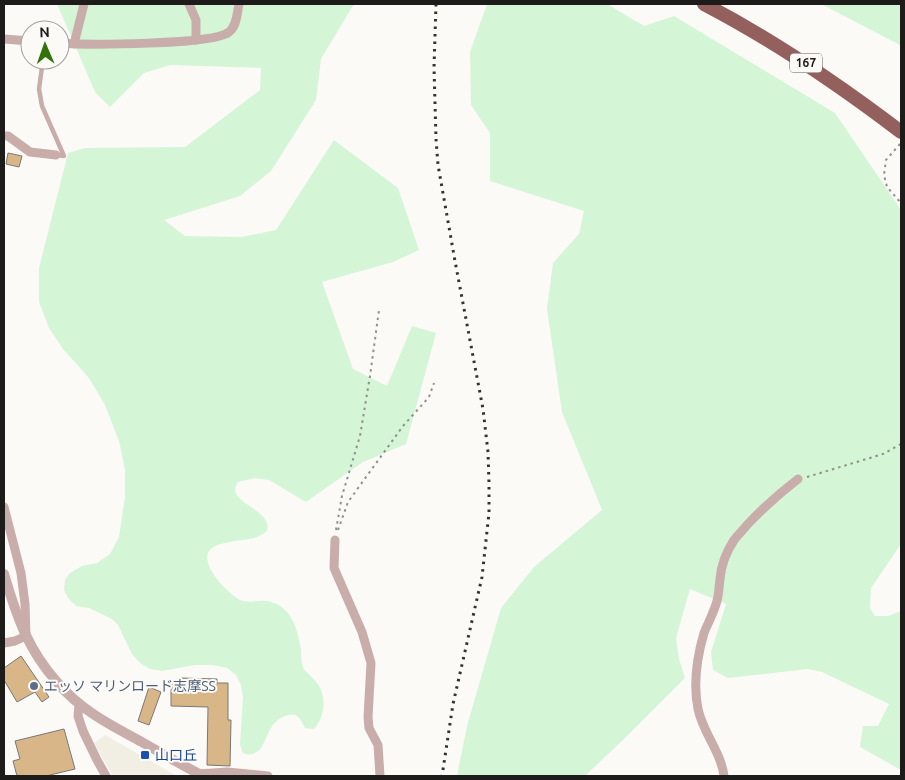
<svg xmlns="http://www.w3.org/2000/svg" width="905" height="780" viewBox="0 0 905 780" font-family="Ubuntu,'Noto Sans JP',sans-serif">
  <style>
    .built { fill: #f1efe4 }
    .green { fill: #d5f5d7 }
    .building { fill: #d9b688; stroke: #7a7875 }
    .lines { fill: none; stroke-linecap: round; stroke-linejoin: round }
    .path { stroke: #91908e; stroke-width: 2; stroke-dasharray: 2.5 4; stroke-linecap: butt }
    .service { stroke: #c9adab; stroke-width: 4.5 }
    .minor { stroke: #c9adab; stroke-width: 9 }
    .tertiary { stroke: #c9adab; stroke-width: 10 }
    .trunk { stroke: #94605e; stroke-width: 14 }
    .rail { stroke: #333231; stroke-width: 3; stroke-dasharray: 2.5 5; stroke-linecap: butt }
    .service-dot { fill: #5c6f8a; stroke: #fbfaf7; stroke-width: 2 }
    .transit-dot { fill: #1a4fb4; stroke: #fbfaf7; stroke-width: 2 }
    .labels { text-anchor: middle; stroke-width: 4; stroke-linejoin: round; paint-order: stroke }
    .shield { fill: #fbfaf7; stroke: #605f5d; stroke-width: 1 }
    .shield-label { font-size: 12px; font-weight: bold; fill: #1d1c1b }
    .service-label { font-size: 14px; fill: #4e5e75; stroke: #fbfaf7; text-anchor: start }
    .transit-label { font-size: 14px; fill: #164399; stroke: #fbfaf7; text-anchor: start }
  </style>
  <rect width="100%" height="100%" fill="#fbfaf7"/>
  <path class="built" d="M105,735L168,771L177,776H113L94,743Z"/>
  <g class="green">
    <path d="M57,4H354L321,59L316,100L271,171L240,196L164,220L185,236L241,237L276,230L334,140L398,188L419,250L393,262L322,282L353,369L387,386L412,326L436,333L406,444L363,462L306,502L269,480L255,478L238,482C236,486 234,489 236,493C240,505 272,513 267,531C263,534 258,537 254,538C242,541 213,541 208,553C202,567 228,594 240,600C247,603 253,601 259,601C268,600 277,603 284,609C295,619 299,636 301,651C301,656 301,664 304,669C307,674 314,678 317,683C327,696 325,717 314,729L305,728C303,725 302,721 299,718C296,714 293,714 288,715C264,722 269,746 255,753C251,755 247,755 243,753L240,745L243,697L241,685L236,675L227,668L212,665H195L162,671L150,669L140,663L132,654L118,625L112,619L89,608L76,606L68,598L64,590L65,580L70,573L82,566L97,563L110,554L119,537L125,497V470L119,441L105,405L89,378L63,349L49,328L39,302V268L68,153L85,148L185,147L260,90L261,68L170,65L144,73L110,107L95,92Z"/>
    <path d="M487,4H607L644,26L674,16L835,113L901,210V544L871,588L870,608L875,616H888L901,611V770L860,747L863,726H878L889,704L822,672L808,669L728,678L713,670L711,652L726,604L690,589L676,638L679,659L685,678L626,737L585,776H457L467,726L501,608L534,567L602,510L562,412L547,309L553,263L579,234L584,211L490,181V133L471,105L470,52Z"/>
    <path d="M821,4H901V46L900,45Z"/>
  </g>
  <g class="building">
    <path d="M8,153L22,156L19,167L6,164Z"/>
    <path d="M21,656L49,697L42,702L35,692L17,702L4,680V668Z"/>
    <path d="M181,678L217,679V683H228V720H231L230,766L207,765L208,707L171,706V683H181Z"/>
    <path d="M149,687L161,692L149,725L138,721Z"/>
    <path d="M64,729L75,769L46,776H17L13,761L20,759L15,741Z"/>
  </g>
  <g class="lines">
    <g class="path">
      <path d="M900,144L886,160L884,175L887,187L901,203"/>
      <path d="M807,477L883,454L901,444"/>
      <path d="M336,530L342,496L360,436L370,376L379,310"/>
      <path d="M338,530L348,502L403,426L429,397L434,383"/>
    </g>
    <path class="service" d="M43,60L39,89L42,106L64,156L56,155"/>
    <g class="minor">
      <path d="M189,4L196,20V40"/>
      <path d="M4,39L30,41"/>
      <path d="M60,43C85,45 214,45 229,32C237,26 237,13 239,4"/>
      <path d="M74,44L84,4"/>
      <path d="M4,136H8L30,152L56,155"/>
      <path d="M4,507L21,573L25,604L26,636L15,641L4,643"/>
      <path d="M335,540L334,568L362,632L371,663L368,717L369,728L378,745L380,776"/>
      <path d="M79,704L78,716L83,731L97,760L106,776"/>
      <path d="M199,774L227,772L268,776"/>
      <path d="M724,776C721,752 703,733 698,709C693,684 697,657 704,633C708,623 714,612 717,601C719,594 719,586 720,579C721,565 727,551 734,540C738,535 743,530 747,525C763,508 780,493 798,479"/>
    </g>
    <path class="tertiary" d="M4,574C16,615 28,650 57,682C79,709 110,725 140,741C161,753 182,765 203,776"/>
    <path class="trunk" d="M704,4C775,41 838,84 901,132"/>
    <path class="rail" d="M436,4L434,67L436,139L438,165L455,261L483,409L488,452L489,483V513L482,577L453,704L442,776"/>
  </g>
  <circle class="service-dot" cx="34" cy="686" r="5"/>
  <rect class="transit-dot" x="140" y="750" width="10" height="10" rx="2.5"/>
  <g class="labels">
    <rect class="shield" x="790" y="53.5" width="32" height="19" rx="4"/>
    <g class="shield-label">
      <text x="806" y="67">167</text>
    </g>
    <g class="service-label">
      <text x="44" y="691">エッソ マリンロード志摩SS</text>
    </g>
    <g class="transit-label">
      <text x="155" y="760">山口丘</text>
    </g>
  </g>
  <rect width="905" height="780" fill="none" stroke="#1d1c1b" stroke-width="10"/>
  <g transform="translate(45 45) rotate(358)"><circle r="24" fill="#fbfaf7" stroke="#a2a19f"/>
  <path d="M0-4L9 19L0 12L-9 19Z" fill="#33720a"/>
  <text y="-8" font-size="14" font-weight="bold" text-anchor="middle" fill="#1d1c1b">N</text>
  </g>
</svg>
